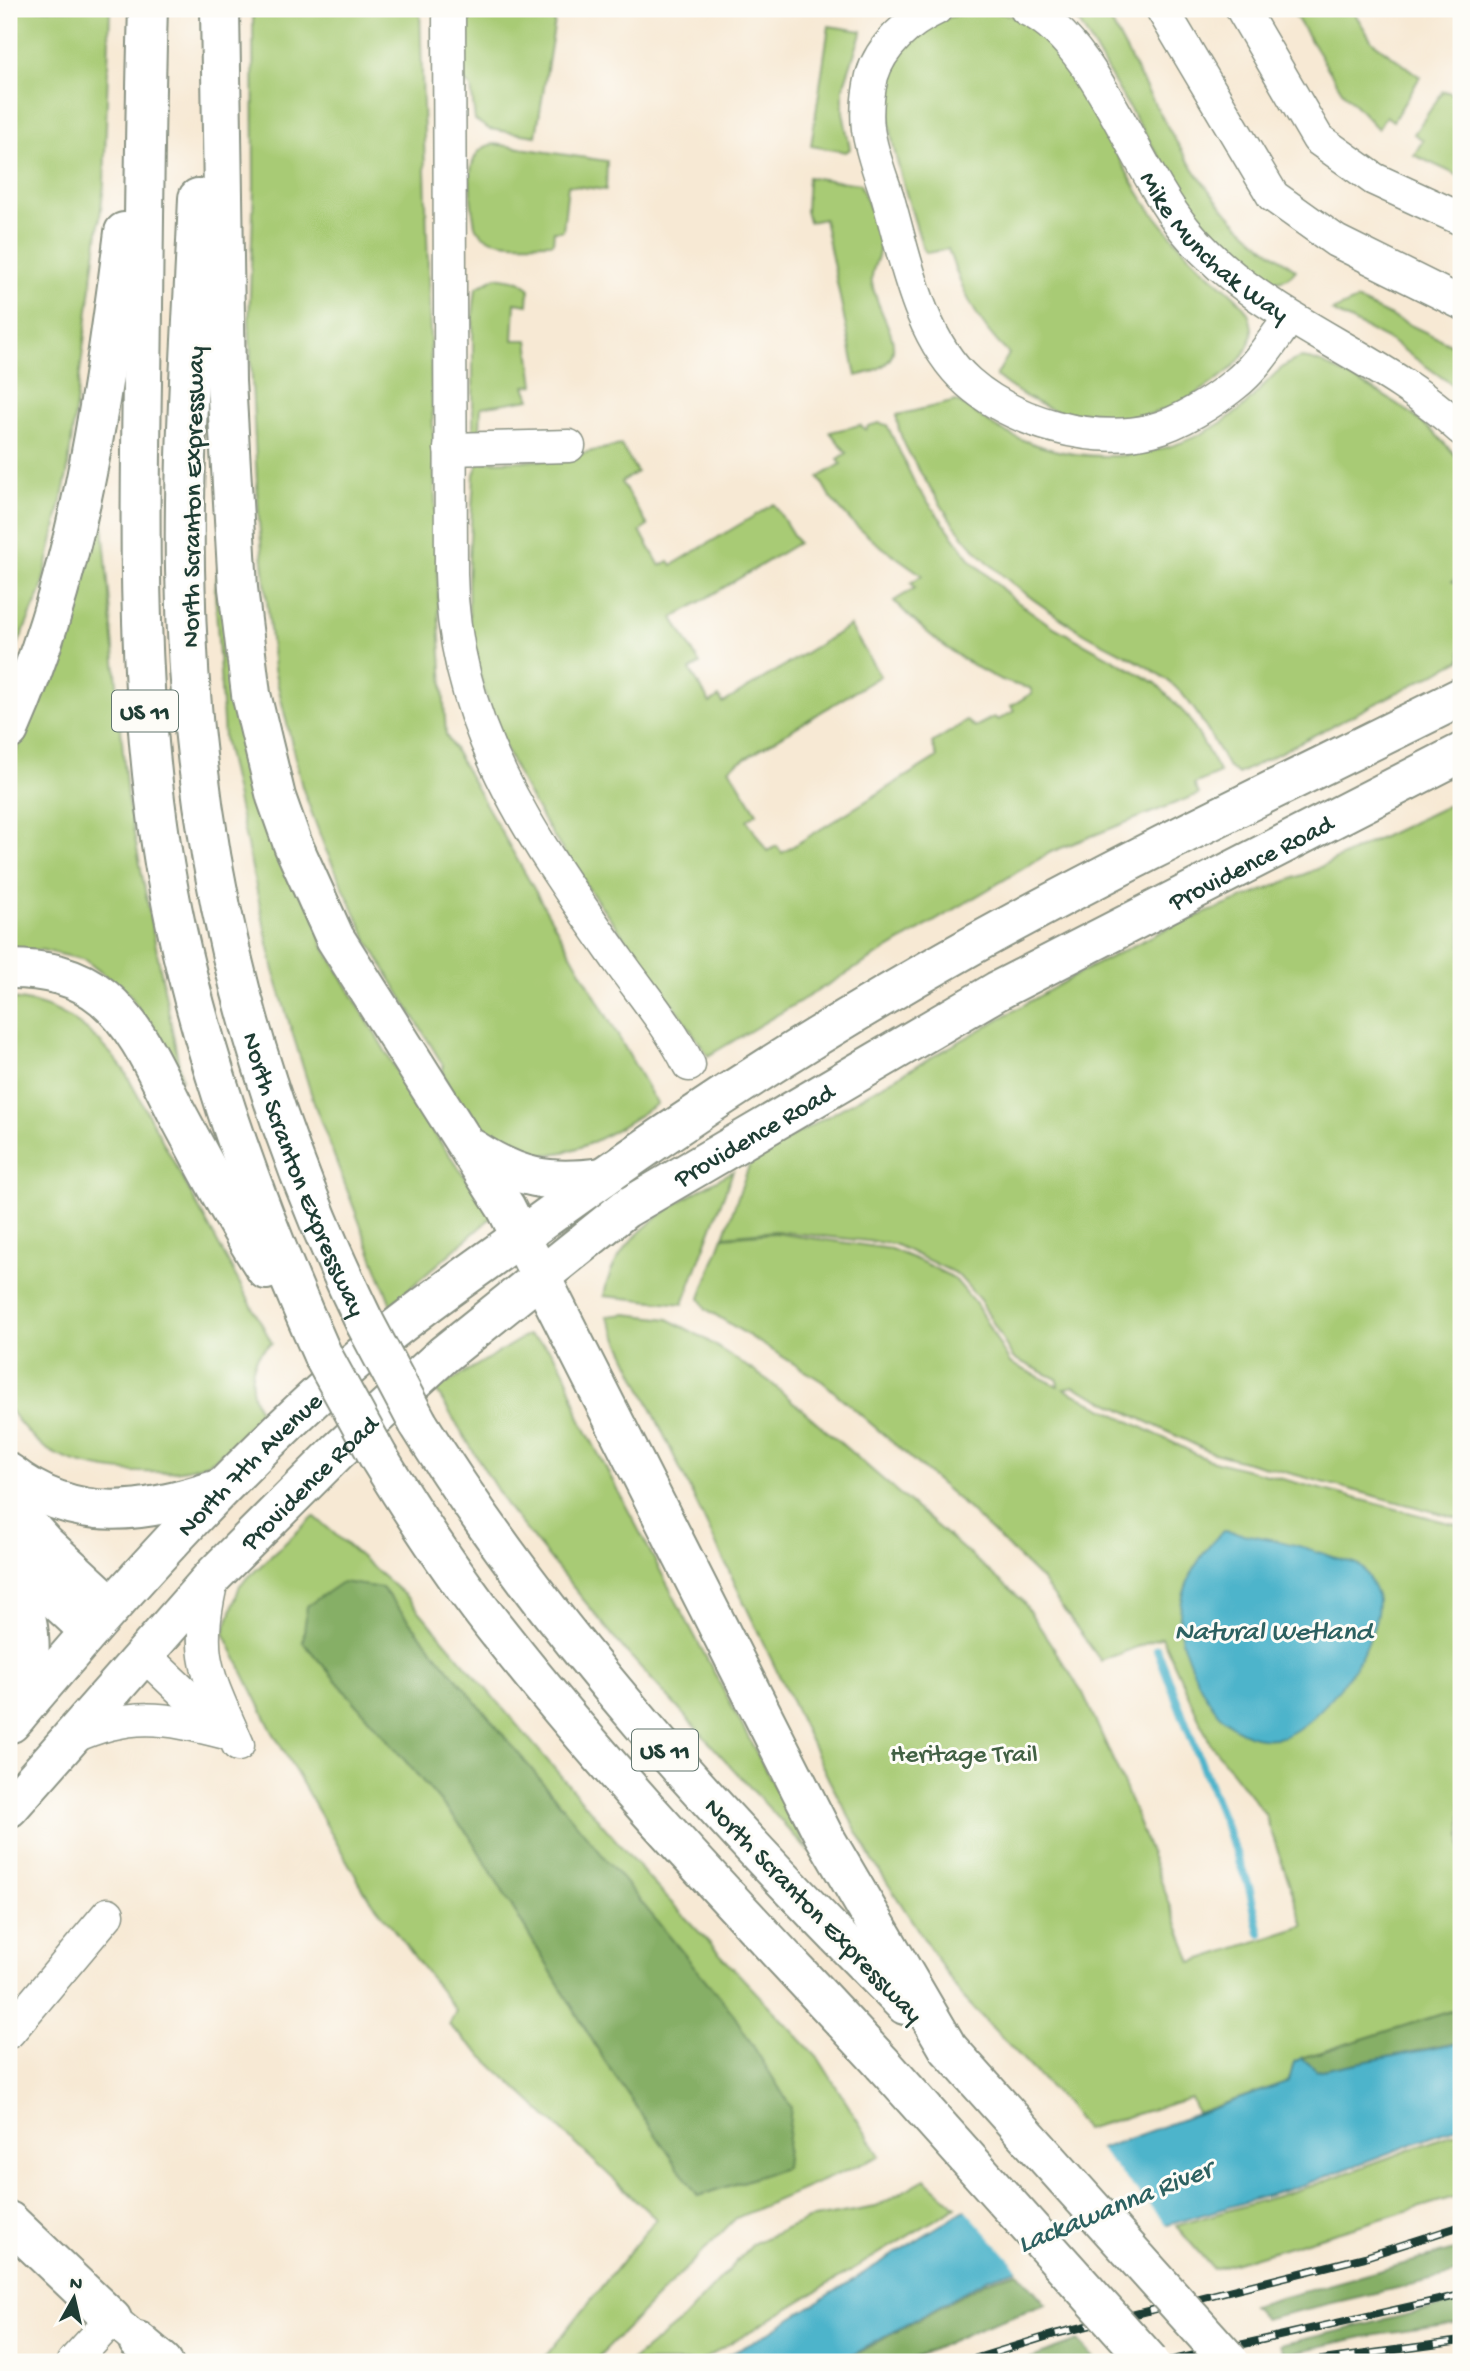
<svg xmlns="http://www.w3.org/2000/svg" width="1470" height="2371" viewBox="0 0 1470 2371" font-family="'Gochi Hand',sans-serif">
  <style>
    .green { fill: #a8cb75; stroke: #648454; stroke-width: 2; fill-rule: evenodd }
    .forest { fill: #86af66; stroke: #52764d; stroke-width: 2 }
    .water { fill: #4db4cb; stroke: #367880; stroke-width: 2 }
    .pier { fill: #f7e9d4 }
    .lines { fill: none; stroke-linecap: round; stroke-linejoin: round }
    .stream { stroke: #4db4cb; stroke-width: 8 }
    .minor-casing { stroke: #8b9384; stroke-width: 35 }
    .major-casing { stroke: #8b9384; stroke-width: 42 }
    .highway-casing { stroke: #8b9384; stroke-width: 42 }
    .minor { stroke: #fff; stroke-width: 32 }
    .major { stroke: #fff; stroke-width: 38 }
    .highway { stroke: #fff; stroke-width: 38 }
    .rail-casing { stroke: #1f3d34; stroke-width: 8 }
    .rail { stroke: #fdfcf7; stroke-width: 5; stroke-dasharray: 16; stroke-linecap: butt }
    .highway-bridge-casing { stroke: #8b9384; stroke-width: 42; stroke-linecap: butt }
    .highway-bridge { stroke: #fff; stroke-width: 38 }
    .labels { text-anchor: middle; stroke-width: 6; stroke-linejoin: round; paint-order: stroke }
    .shield { fill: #fdfcf7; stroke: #62766e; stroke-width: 2 }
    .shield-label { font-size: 24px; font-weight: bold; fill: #1f3d34 }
    .street-label { font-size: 26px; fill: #1f3d34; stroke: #fdfcf7 }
    .park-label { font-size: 26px; fill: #416044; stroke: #fdfcf7 }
    .water-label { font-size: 28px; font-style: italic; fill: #2d6161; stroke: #fdfcf7 }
  </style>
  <rect width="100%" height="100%" fill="#fdfcf7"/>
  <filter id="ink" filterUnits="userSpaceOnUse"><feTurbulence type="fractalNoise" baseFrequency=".0143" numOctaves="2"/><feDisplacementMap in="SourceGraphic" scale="14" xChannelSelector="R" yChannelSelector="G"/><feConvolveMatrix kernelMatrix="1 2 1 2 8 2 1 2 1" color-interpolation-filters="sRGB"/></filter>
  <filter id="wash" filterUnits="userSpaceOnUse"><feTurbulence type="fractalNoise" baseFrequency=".00686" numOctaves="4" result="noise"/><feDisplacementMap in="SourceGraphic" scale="28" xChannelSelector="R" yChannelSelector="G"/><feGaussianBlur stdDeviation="1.57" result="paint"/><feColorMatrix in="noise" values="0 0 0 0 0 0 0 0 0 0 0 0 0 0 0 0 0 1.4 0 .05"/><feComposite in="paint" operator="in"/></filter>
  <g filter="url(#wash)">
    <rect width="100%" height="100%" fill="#f7e9d4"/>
    <g class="green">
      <path d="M9,9H110L104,185L67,475L41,591L9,665Z"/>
      <path d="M253,9H420L439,622L446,735L657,1104C617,1129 581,1157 532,1155L530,1159C521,1156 511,1154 503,1150C480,1137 442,1093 443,1065L369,943L325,848L302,787L274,669L259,522L249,321L254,186Z"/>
      <path d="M461,9H557L536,136L489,129L475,120L471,87L462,79Z"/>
      <path d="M1063,9H1104C1144,81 1186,178 1249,234C1263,247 1280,258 1296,270C1246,339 1100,52 1080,24Z"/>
      <path d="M1291,9H1352L1372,41L1420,77L1393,121L1386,116L1378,129L1342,91Z"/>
      <path d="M979,10C994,12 1011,14 1025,21C1078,51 1113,163 1153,213C1166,229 1180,247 1195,261C1211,278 1236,293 1248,313C1250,317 1251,324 1252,328C1253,349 1234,368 1218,379C1146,434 1067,434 996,376L1009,354C977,324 962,290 948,249L927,253L923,249C898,159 837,33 979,10Z"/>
      <path d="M829,26L862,31L843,88V112L850,149L846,152L811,146Z"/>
      <path d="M1443,91L1461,95V177L1414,155L1423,140L1414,134Z"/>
      <path d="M494,144L607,161L606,190L568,185L563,231H554L553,243C532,242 484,250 475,225C471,201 460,149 494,144Z"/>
      <path d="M808,177L860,184C867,203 883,231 879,252C877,262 870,272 872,283C878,322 925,362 856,376L824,219L809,222L806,211Z"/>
      <path d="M496,277L519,281L529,288L528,305L515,303L513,340H528L534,385L525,386L530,399L481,407L480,429L487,442L484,445L473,432V314L476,288Z"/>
      <path d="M1357,300L1461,349V391L1391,341L1332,311Z"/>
      <path d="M1301,358C1318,359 1331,368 1346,375C1392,398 1429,422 1461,462V575L1452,581L1455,583L1461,578V660L1238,774L1228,767C1211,738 1195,701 1167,680C1140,659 1108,648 1079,630C1035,603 988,569 956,527C945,513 937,497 927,483C916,465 896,436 897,415L956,401C972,408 985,422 1001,430C1078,470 1167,464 1237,412C1258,396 1275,365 1301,358Z"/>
      <path d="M879,423L887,425L916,486L972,561L1012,598L1050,625L1156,683L1189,718L1220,773L1194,784L1199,794L1051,852L708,1056C622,921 495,799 471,633C464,582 472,525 474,474L479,462L551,460L621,445L637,472L621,482L648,526L640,531L660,566L669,561L672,565L774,504L798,543L673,618L700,664L690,670L710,703L719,697L723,703L850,626L880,676L729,768L757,813L747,820L767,851L777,846L782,853L937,757L932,743L967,721L975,727L994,717L998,720L1014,711L1011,706L1032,693L1030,688C983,681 926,635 894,601L915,588L911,583L922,575L875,542L852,522L831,499L819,477L841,464L838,459L847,453L830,432L860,425L866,430L868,426Z"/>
      <path d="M100,491L127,797L182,1081L130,995L85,960L42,950H9V771L85,570Z"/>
      <path d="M218,568L323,945L431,1129L493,1216L391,1305L315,1106L276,980L224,738L215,591Z"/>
      <path d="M1461,799V1519L1210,1452L1073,1386L1064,1389L1206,1459L1461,1526V2008L1302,2058L1294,2062L1289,2081L1197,2113L1191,2098L1085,2129L1067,2105L960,1994L873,1861L829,1780L607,1316L626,1314L668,1319L702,1337L769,1381L1022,1600L1083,1693L1125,1787L1192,1962L1304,1926L1265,1814L1210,1743L1162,1637L1101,1661L1041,1579L961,1502L823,1382L706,1309L700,1298L723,1237L775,1233L891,1249L920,1261L954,1278L976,1304L1010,1363L1058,1386L1057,1379L1013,1358L980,1300L957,1274L894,1244L775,1231L724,1236L751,1160L1087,969L1170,927L1310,872Z"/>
      <path d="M9,999C59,1002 95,1031 124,1070L272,1343C248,1356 247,1389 260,1411C247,1427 230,1451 212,1461C173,1481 80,1473 45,1448C31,1437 19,1423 9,1409Z"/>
      <path d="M733,1171L683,1304L604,1296C613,1233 684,1199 733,1171Z"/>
      <path d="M527,1335C564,1350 569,1384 580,1419L809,1852L623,1648L508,1508L436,1390Z"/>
      <path d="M314,1516L409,1599L650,1880L819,2059L880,2156L736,2218L593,2362H541L656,2219L449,2025L456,2011L365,1892L271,1729L224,1633L240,1585ZM382,1588L518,1755L606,2063L469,1835L303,1642Z"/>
      <path d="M1461,2131V2195L1213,2269L1176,2226L1311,2186Z"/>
      <path d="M925,2179L956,2207L699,2362H630L682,2320L754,2243L808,2219L876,2207Z"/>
    </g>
    <g class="forest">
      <path d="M342,1582L382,1588L732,2012L791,2107L785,2168L698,2196L606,2063L469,1835L303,1642L307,1606Z"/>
      <path d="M1461,2008V2042L1317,2071L1302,2058Z"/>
      <path d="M1461,2248V2273L1264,2319L1252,2306Z"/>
      <path d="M1018,2272L1046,2304L982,2327L905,2362H843L987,2281Z"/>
      <path d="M1461,2302V2323L1363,2337L1286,2354L1280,2345Z"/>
      <path d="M1078,2341L1098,2362H1021Z"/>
    </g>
    <g class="water">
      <path d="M1223,1531C1266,1537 1294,1543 1336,1558C1343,1560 1355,1562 1361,1567C1366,1572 1377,1592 1378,1600C1378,1630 1360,1663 1341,1686C1328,1703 1299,1736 1276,1738C1225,1744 1199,1689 1185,1650C1169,1607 1192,1561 1223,1531Z"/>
      <path d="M1461,2043V2126L1303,2185L988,2278L840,2362H715L752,2343L992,2193L1075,2158L1289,2081L1294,2062L1302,2058L1317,2071Z"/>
    </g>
    <path class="pier" d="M1097,2147L1170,2228L1021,2272L963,2207L1038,2164Z"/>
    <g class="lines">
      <path class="stream" d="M1157,1649L1249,1887L1260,1933"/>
    </g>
  </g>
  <g filter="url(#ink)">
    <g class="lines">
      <g class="minor-casing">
        <g id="minor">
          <path d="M449,9L451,573C453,728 533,839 618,960C642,994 671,1028 689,1065"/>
          <path d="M936,9C908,22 881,46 872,76C868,93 866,111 868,129C871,151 880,174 887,195C905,256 918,337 968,382C1013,422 1093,445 1152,430C1180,423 1213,402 1235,384C1257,367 1272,341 1289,319"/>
          <path id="s1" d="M1026,9C1095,39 1135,170 1186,231C1261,321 1377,351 1461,429"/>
          <path d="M1162,9L1273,196L1336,241L1461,303"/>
          <path d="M1242,9L1318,139L1374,179L1461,219"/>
          <path d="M450,449L569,446"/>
          <path d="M213,1576C193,1656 207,1673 238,1745"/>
          <path d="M143,1654L222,1729"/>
          <path d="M71,1738C130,1711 164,1717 226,1733"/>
          <path d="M9,2032L108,1914"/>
          <path d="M73,2362L112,2319L131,2335"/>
        </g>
      </g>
      <g class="major-casing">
        <g id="major">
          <path id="s2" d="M11,1723C118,1597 227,1474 352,1364C413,1311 481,1266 546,1218C682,1119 824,1028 971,946C1131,857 1297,779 1461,697"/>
          <path id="s3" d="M9,1808L213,1576L338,1451L443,1355L625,1209L997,991L1461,753"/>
          <path d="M9,2221L112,2319"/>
          <path d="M138,2341L163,2362"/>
        </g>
      </g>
      <g class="highway-casing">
        <g id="highway">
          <path d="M148,9C144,133 144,258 142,382C139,564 137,746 176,926C208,1075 261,1217 323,1356"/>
          <path d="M220,9L226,381L238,588L251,694L276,797L293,845L335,938L506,1208L823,1834L948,2048"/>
          <path id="s4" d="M198,198C193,321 183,446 185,569C189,839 246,1080 365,1323"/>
          <path d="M9,730C78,574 103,400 124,232"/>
          <path d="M9,969C44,969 77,975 104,998C138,1027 156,1072 176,1111C205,1165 233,1219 266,1270"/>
          <path d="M473,1149C519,1179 548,1184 603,1177"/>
          <path d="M418,1423C552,1638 726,1825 905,2005"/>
          <path d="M379,1458C417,1520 457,1581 502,1637C620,1787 754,1924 883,2064"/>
          <path d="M9,1473C76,1526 146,1513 221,1488"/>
          <path d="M9,1504L45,1544L111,1605"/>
          <path d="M10,1557L89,1631"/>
          <path d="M9,1569C35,1623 35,1659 17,1716"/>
        </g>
      </g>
      <use href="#minor" class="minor"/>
      <use href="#major" class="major"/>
      <use href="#highway" class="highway"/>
      <g class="rail-casing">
        <g id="rail">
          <path d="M964,2362L1055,2334L1365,2257L1461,2226"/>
          <path d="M1164,2362L1461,2295"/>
          <path d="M1308,2362L1461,2341"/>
        </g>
      </g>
      <use href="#rail" class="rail"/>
      <g class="highway-bridge-casing">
        <g id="highway-bridge">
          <path d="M365,1323L418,1423"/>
          <path d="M323,1356L379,1458"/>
          <path d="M948,2048L1230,2362"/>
          <path d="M883,2064L1150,2362"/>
        </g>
      </g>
      <use href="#highway-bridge" class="highway-bridge"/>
    </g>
  </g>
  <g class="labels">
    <g class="shield">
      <rect x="112" y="690.5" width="66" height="41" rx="5"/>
      <rect x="632" y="1729.5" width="66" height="41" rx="5"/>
    </g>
    <g class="shield-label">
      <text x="145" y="719">US 11</text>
      <text x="665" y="1758">US 11</text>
    </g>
    <g class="street-label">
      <text dy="9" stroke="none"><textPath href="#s1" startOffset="308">Mike Munchak Way</textPath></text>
      <text transform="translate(191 497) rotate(-89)" y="9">North Scranton Expressway</text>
      <text dy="9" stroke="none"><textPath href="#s3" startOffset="1577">Providence Road</textPath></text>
      <text dy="9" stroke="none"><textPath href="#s3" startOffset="1010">Providence Road</textPath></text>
      <text dy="9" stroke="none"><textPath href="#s4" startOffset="992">North Scranton Expressway</textPath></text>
      <text dy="9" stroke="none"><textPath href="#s2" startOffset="352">North 7th Avenue</textPath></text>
      <text dy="9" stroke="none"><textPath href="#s3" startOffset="443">Providence Road</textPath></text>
      <text transform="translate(815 1909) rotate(46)" y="9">North Scranton Expressway</text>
    </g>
    <g class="park-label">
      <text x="964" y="1761">Heritage Trail</text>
    </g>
    <g class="water-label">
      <text x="1273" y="1639">Natural Wetland</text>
      <text transform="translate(1114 2204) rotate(-22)" y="10">Lackawanna River</text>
    </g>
  </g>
  <rect width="1470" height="2371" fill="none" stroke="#fdfcf7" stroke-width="35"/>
  <g transform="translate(74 2298) rotate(8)" stroke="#fdfcf7" stroke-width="5" paint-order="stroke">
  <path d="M0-5L12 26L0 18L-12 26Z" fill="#1f3d34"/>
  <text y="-10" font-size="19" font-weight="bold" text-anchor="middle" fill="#1f3d34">N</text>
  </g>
</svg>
